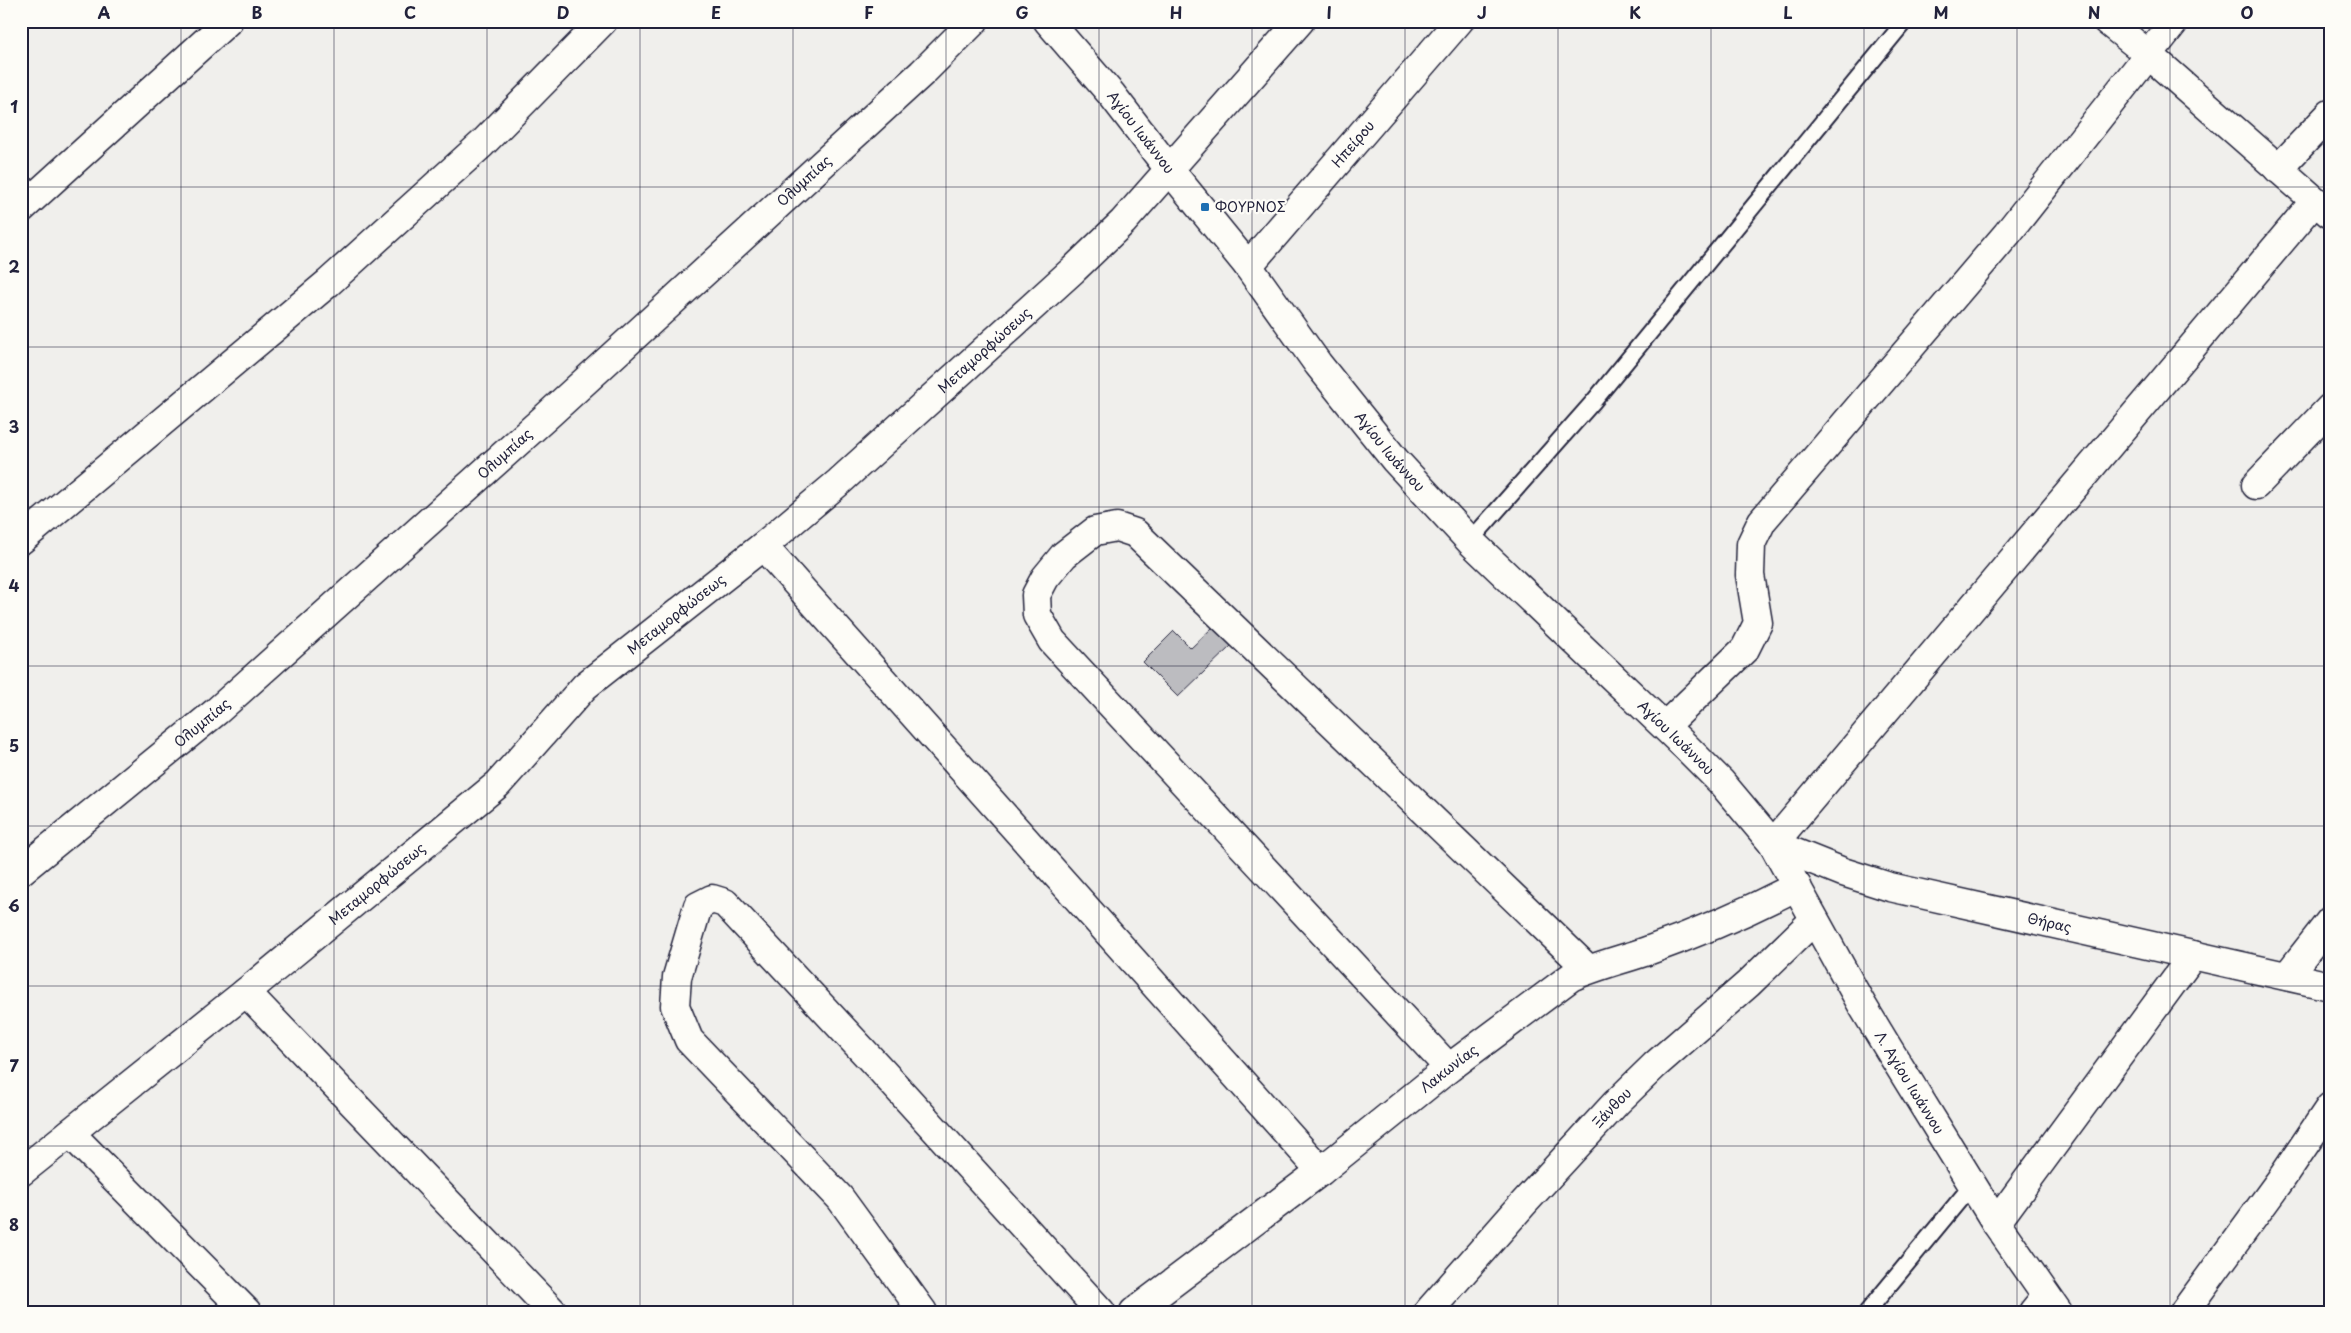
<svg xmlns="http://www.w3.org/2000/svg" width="2351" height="1333" viewBox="0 0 2351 1333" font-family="'Playpen Sans',sans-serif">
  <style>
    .building { fill: #bcbcc0; stroke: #22223b }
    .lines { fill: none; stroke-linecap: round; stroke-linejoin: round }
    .service-casing { stroke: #22223b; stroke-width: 19 }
    .minor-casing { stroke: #22223b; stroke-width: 31 }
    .tertiary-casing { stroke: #22223b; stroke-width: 31 }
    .service { stroke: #fdfcf7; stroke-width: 15 }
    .minor { stroke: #fdfcf7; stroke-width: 28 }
    .tertiary { stroke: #fdfcf7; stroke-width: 28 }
    .grid { fill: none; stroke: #22223b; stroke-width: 1; stroke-opacity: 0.55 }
    .poi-dot { fill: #1f6fb2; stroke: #fdfcf7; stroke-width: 2 }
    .labels { text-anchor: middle; stroke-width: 4.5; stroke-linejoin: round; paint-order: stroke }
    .street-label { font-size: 14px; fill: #22223b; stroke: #fdfcf7 }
    .poi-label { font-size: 14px; fill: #22223b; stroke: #fdfcf7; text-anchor: start }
    .neatline { fill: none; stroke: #22223b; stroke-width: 2 }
    .grid-label { font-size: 16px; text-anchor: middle; font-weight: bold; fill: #22223b }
  </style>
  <rect width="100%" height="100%" fill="#f0efec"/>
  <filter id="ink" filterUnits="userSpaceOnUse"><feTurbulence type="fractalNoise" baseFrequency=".02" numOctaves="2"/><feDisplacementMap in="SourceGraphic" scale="10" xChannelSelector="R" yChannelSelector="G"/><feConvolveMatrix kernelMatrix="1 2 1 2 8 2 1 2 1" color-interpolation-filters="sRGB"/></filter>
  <g filter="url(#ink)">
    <path class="building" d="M1213,627L1231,646L1178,697L1143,662L1174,631L1191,648Z"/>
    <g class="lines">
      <g class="service-casing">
        <g id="service">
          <path d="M1470,541L1593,402L1905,21"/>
          <path d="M1867,1312L1972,1185"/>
        </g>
      </g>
      <g class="minor-casing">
        <g id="minor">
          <path d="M2107,21L2148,54L2329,213"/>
          <path d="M2278,169L2330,114"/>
          <path d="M21,209L228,21"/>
          <path id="s1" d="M1248,266L1459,21"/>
          <path d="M2256,485L2330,408"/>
          <path d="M21,540L328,283L482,144L603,21"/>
          <path d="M763,546L1321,1171"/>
          <path d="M1665,726L1745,649L1758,623L1750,575L1751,544L1762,521L2007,234L2175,21"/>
          <path d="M1773,844L2315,201"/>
          <path id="s2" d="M21,871L217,711L547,416L922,73L974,21"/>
          <path d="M2287,976L2330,921"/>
          <path d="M246,992L553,1312"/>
          <path d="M1449,1068L1052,641L1037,615L1036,595L1045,578L1064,555L1095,531L1117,527L1135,533L1588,969"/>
          <path d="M70,1133L247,1312"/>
          <path id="s3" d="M21,1172L246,992L498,784L585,686L763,546L839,482L1073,270L1123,222L1300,21"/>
          <path d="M1996,1223L2193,955"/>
          <path d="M923,1312L840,1198L689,1040L675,1006L677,977L698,906L712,899L725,903L881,1070L1101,1312"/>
          <path id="s4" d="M1134,1312L1321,1171L1449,1068L1571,977C1595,966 1621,960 1647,951C1698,933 1749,911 1797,886"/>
          <path id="s5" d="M1428,1312L1523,1204L1616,1103L1655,1065L1748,984L1814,920"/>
          <path d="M2033,1312L2046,1296"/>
          <path d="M2184,1312L2282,1178L2330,1107"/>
        </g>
      </g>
      <g class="tertiary-casing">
        <g id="tertiary">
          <path id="s6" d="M1048,21L1112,95L1169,169L1248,266L1318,364L1395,460L1470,541L1685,746L1721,782L1773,844L1862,1005L1888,1048L1996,1223L2058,1312"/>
          <path id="s7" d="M1773,844L1843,872L1890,887L2330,986"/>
        </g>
      </g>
      <use href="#service" class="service"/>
      <use href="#minor" class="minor"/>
      <use href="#tertiary" class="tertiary"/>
    </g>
  </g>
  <path class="grid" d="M181,21V1312M334,21V1312M487,21V1312M640,21V1312M793,21V1312M946,21V1312M1099,21V1312M1252,21V1312M1405,21V1312M1558,21V1312M1711,21V1312M1864,21V1312M2017,21V1312M2170,21V1312M21,187H2330M21,347H2330M21,507H2330M21,666H2330M21,826H2330M21,986H2330M21,1146H2330"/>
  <rect class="poi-dot" x="1200" y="202" width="10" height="10" rx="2.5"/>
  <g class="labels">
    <g class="street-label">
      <text dy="5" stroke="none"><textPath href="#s6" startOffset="145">Αγίου Ιωάννου</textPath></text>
      <text dy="5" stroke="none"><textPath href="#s1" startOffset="161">Ηπείρου</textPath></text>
      <text dy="5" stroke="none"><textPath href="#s2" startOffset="1044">Ολυμπίας</textPath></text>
      <text dy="5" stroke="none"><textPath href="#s3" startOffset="1268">Μεταμορφώσεως</textPath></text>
      <text dy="5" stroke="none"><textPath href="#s6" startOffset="550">Αγίου Ιωάννου</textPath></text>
      <text dy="5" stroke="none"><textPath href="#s2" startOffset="639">Ολυμπίας</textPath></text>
      <text dy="5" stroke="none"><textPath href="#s3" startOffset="862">Μεταμορφώσεως</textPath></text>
      <text dy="5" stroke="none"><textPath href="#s2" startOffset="234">Ολυμπίας</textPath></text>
      <text dy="5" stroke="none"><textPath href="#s6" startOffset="955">Αγίου Ιωάννου</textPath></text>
      <text dy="5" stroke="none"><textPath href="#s3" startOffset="458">Μεταμορφώσεως</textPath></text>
      <text dy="5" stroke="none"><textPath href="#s7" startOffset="288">Θήρας</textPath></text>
      <text dy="5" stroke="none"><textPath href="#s4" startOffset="398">Λακωνίας</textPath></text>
      <text dy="5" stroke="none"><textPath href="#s6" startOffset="1374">Λ. Αγίου Ιωάννου</textPath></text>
      <text dy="5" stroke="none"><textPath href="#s5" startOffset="275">Ξάνθου</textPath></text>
    </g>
    <g class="poi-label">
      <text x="1215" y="212">ΦΟΥΡΝΟΣ</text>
    </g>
  </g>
  <rect width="2351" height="1333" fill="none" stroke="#fdfcf7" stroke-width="55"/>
  <rect x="28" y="28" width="2296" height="1278" class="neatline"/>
  <g class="grid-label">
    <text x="104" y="19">A</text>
    <text x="257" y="19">B</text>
    <text x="410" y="19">C</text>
    <text x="563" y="19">D</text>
    <text x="716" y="19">E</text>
    <text x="869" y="19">F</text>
    <text x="1022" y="19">G</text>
    <text x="1176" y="19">H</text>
    <text x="1329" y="19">I</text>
    <text x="1482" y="19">J</text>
    <text x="1635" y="19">K</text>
    <text x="1788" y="19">L</text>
    <text x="1941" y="19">M</text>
    <text x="2094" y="19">N</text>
    <text x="2247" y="19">O</text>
    <text x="14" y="113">1</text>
    <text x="14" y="273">2</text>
    <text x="14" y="433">3</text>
    <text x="14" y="592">4</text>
    <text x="14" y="752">5</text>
    <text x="14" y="912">6</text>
    <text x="14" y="1072">7</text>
    <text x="14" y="1231">8</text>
  </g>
</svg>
